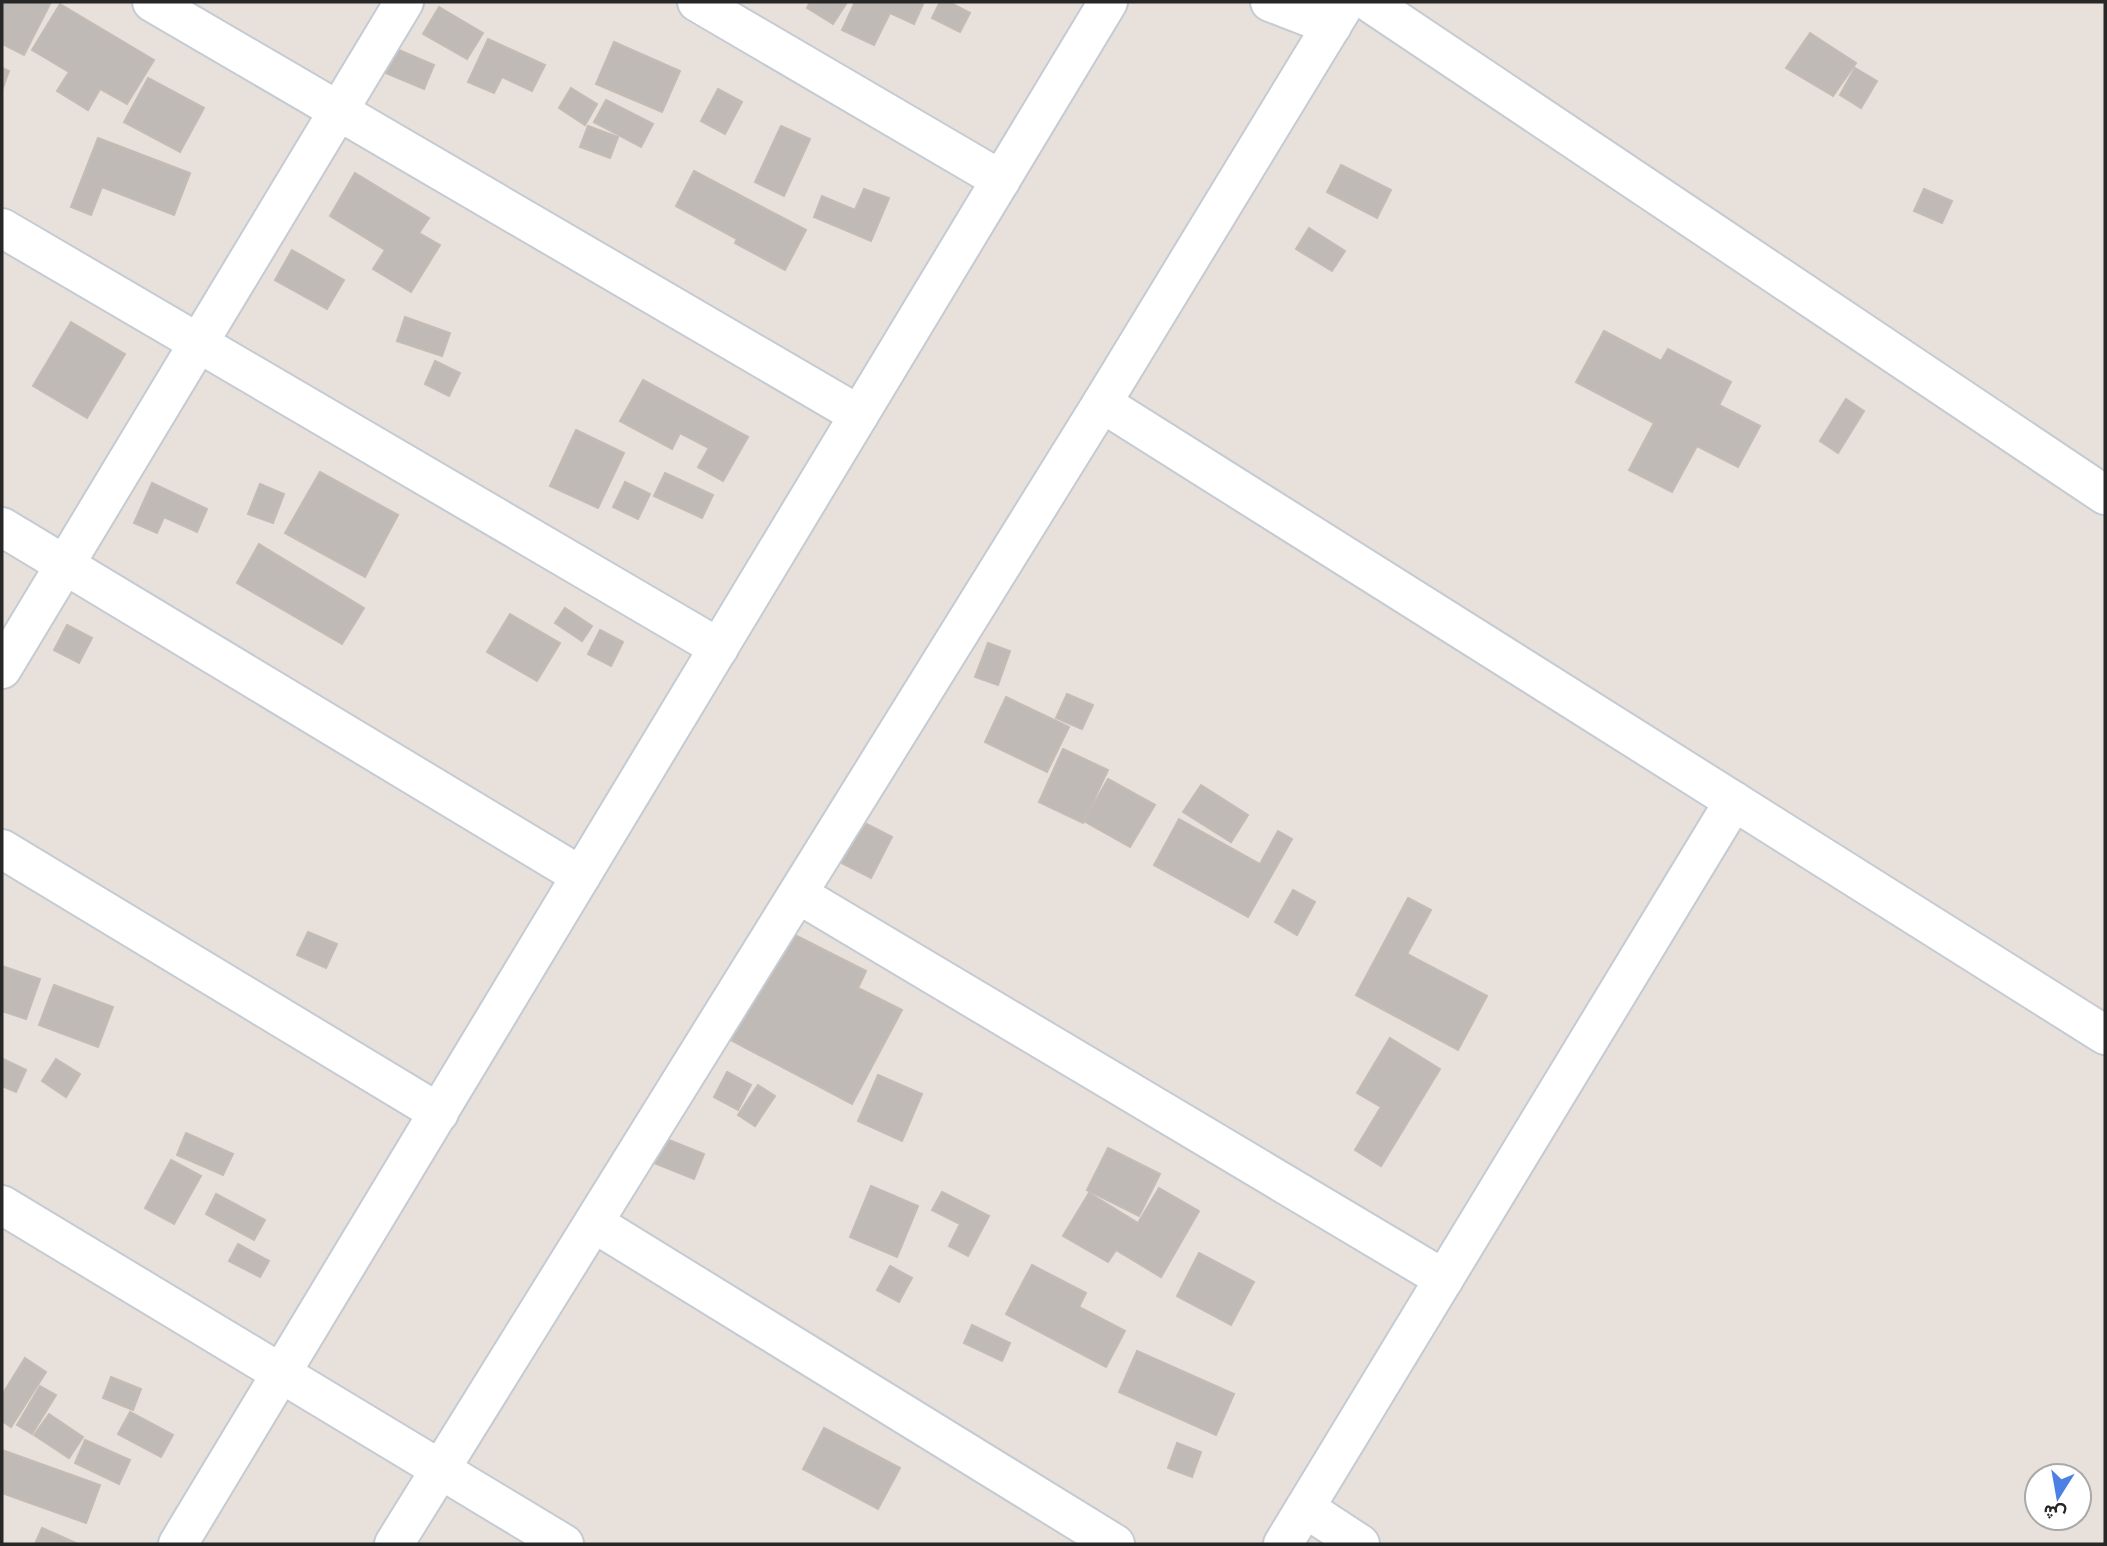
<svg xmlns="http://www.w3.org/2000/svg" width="2107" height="1546" viewBox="0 0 2107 1546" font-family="Overpass,Vazirmatn,sans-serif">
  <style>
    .building { fill: #c0bab6; stroke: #c3bbb4; stroke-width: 2 }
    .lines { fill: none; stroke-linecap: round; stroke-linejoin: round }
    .street-casing { stroke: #c5cbd3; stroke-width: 42 }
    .secondary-casing { stroke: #c5cbd3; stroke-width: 42 }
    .street { stroke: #fff; stroke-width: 38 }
    .secondary { stroke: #fff; stroke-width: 38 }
  </style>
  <rect width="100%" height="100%" fill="#e8e0da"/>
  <g class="building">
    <path d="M2,2H51L24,55L2,44Z"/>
    <path d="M810,2H842L846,4L833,24L807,8Z"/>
    <path d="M855,2H918L923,4L914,24L890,13L874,45L842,30Z"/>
    <path d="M940,2H949L970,13L960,32L932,18Z"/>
    <path d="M60,4L154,60L127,104L100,89L88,110L57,91L69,72L32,50Z"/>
    <path d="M439,7L483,33L467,59L423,34Z"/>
    <path d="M1810,33L1856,63L1833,96L1786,68Z"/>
    <path d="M488,39L545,65L532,91L502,77L494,93L468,82Z"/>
    <path d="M614,42L680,71L662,112L596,84Z"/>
    <path d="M392,47L434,65L424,89L381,71Z"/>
    <path d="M2,68L9,71L2,90Z"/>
    <path d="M1855,68L1877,81L1861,108L1840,95Z"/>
    <path d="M148,78L204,108L180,152L124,122Z"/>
    <path d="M571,88L597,104L585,125L559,108Z"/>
    <path d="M718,89L742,102L725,134L701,121Z"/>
    <path d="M606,100L653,124L641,147L594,122Z"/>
    <path d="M588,126L618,137L610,158L580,147Z"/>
    <path d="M781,126L810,139L784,196L755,182Z"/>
    <path d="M98,138L190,173L174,215L102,187L91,215L71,207Z"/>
    <path d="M1341,165L1391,190L1377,218L1327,192Z"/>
    <path d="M694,171L806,230L785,270L735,243L737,239L676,206Z"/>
    <path d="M355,173L429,218L419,233L440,245L411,292L373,269L385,250L330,216Z"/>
    <path d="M864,189L889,198L871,241L814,217L822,196L855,210Z"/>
    <path d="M1924,189L1952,201L1942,223L1914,211Z"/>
    <path d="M1309,228L1345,251L1332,271L1296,249Z"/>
    <path d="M292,250L344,280L327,309L275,280Z"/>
    <path d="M405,317L450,333L442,356L397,341Z"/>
    <path d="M71,322L125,354L87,418L33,386Z"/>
    <path d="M1604,331L1661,361L1668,349L1731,382L1719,405L1760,426L1738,467L1697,446L1672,492L1629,470L1654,423L1576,382Z"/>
    <path d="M435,361L460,373L449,396L425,384Z"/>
    <path d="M643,380L748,437L723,481L698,467L709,448L680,433L672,449L620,421Z"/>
    <path d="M1846,399L1864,411L1838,453L1820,441Z"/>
    <path d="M576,430L624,453L598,508L550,486Z"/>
    <path d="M320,472L398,515L365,577L285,533Z"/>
    <path d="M665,473L713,495L702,518L654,496Z"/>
    <path d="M625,482L650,494L638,519L613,507Z"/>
    <path d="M152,483L207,509L197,532L164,517L157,533L134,523Z"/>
    <path d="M260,484L284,494L273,523L248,514Z"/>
    <path d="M259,544L364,608L342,644L237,583Z"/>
    <path d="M565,608L592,626L582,641L555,623Z"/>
    <path d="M510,614L560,643L537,681L487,652Z"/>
    <path d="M67,625L92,638L79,663L54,650Z"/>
    <path d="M600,630L623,642L611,666L588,654Z"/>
    <path d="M988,643L1010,651L998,685L975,677Z"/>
    <path d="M1067,694L1093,705L1082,729L1056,718Z"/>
    <path d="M1006,697L1069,727L1047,772L985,742Z"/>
    <path d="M1063,749L1108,770L1083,823L1039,802Z"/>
    <path d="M1108,779L1155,805L1130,847L1084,821Z"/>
    <path d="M1201,785L1248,815L1231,842L1183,812Z"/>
    <path d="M851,816L892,837L871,878L830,857Z"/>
    <path d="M1179,819L1260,864L1278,831L1292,839L1248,917L1154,865Z"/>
    <path d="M1293,890L1315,902L1297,935L1275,922Z"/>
    <path d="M1408,898L1431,910L1407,954L1487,996L1458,1050L1356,995Z"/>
    <path d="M785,930L866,971L858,988L902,1010L852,1104L729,1039Z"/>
    <path d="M308,932L337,944L326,968L297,955Z"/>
    <path d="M2,966L40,979L26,1019L2,1011Z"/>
    <path d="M54,985L113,1007L98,1047L39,1025Z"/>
    <path d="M1390,1038L1440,1069L1381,1166L1355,1150L1381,1107L1357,1093Z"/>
    <path d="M3,1059L26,1070L16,1092L2,1086Z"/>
    <path d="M56,1059L80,1074L66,1097L42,1081Z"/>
    <path d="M727,1072L751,1085L738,1110L714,1097Z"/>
    <path d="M878,1075L922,1094L902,1141L858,1121Z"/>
    <path d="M758,1085L775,1096L755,1126L738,1115Z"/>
    <path d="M186,1133L233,1154L223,1175L177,1155Z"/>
    <path d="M659,1136L704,1154L694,1179L649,1161Z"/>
    <path d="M1108,1148L1160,1174L1139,1216L1087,1190Z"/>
    <path d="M171,1160L201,1176L174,1224L145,1208Z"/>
    <path d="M871,1186L918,1206L897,1257L850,1237Z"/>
    <path d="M1159,1188L1199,1211L1161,1277L1116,1250L1108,1262L1063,1236L1089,1193L1138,1223Z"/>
    <path d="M942,1192L989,1216L968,1256L949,1246L960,1224L932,1210Z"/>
    <path d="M216,1194L265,1220L254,1240L206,1214Z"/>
    <path d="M238,1244L269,1261L260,1277L229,1261Z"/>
    <path d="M1199,1253L1254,1282L1231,1325L1177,1296Z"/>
    <path d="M1032,1265L1086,1293L1079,1307L1125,1331L1106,1367L1006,1314Z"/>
    <path d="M890,1266L912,1278L899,1302L877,1290Z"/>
    <path d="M972,1325L1010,1343L1002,1361L964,1343Z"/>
    <path d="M1137,1351L1234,1394L1216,1435L1119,1392Z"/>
    <path d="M25,1358L46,1372L11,1427L2,1421V1395Z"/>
    <path d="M111,1377L141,1389L133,1410L103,1398Z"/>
    <path d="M40,1386L56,1395L32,1434L17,1425Z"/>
    <path d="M130,1412L173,1435L161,1457L118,1434Z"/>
    <path d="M49,1414L83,1437L69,1458L34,1435Z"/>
    <path d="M824,1428L900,1468L878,1509L803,1469Z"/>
    <path d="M85,1440L130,1460L119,1484L75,1463Z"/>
    <path d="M1177,1443L1201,1452L1192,1477L1168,1468Z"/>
    <path d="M2,1450L100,1485L86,1523L2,1493Z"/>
    <path d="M42,1528L78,1544H35Z"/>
  </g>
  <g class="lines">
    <g class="street-casing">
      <g id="street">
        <path d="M152,2L859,415"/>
        <path d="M697,2L1001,180"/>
        <path d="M1270,2L1332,26"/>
        <path d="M1369,2L2105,495"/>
        <path d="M2,228L719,648"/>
        <path d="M1102,403L2105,1035"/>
        <path d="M2,527L581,876"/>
        <path d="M2,669L404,2"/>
        <path d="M2,849L439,1113"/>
        <path d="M798,894L1444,1279"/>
        <path d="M2,1205L564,1544"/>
        <path d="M594,1223L1115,1544"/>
        <path d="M1305,1508L1360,1544"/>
        <path d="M178,1544L1108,2"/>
        <path d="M1283,1544L1734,801"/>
      </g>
    </g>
    <g class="secondary-casing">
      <path id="secondary" d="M394,1544L1102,403L1346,2"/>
    </g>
    <use href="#street" class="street"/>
    <use href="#secondary" class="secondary"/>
  </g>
  <rect width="2107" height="1546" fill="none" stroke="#272727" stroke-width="7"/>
  <g transform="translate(2058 1497) rotate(191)"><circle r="33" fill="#ffffff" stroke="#a9a9a9" stroke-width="2"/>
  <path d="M0-5L12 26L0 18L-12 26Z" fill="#4c80e3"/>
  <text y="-10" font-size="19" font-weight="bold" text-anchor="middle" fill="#272727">ش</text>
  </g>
</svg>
